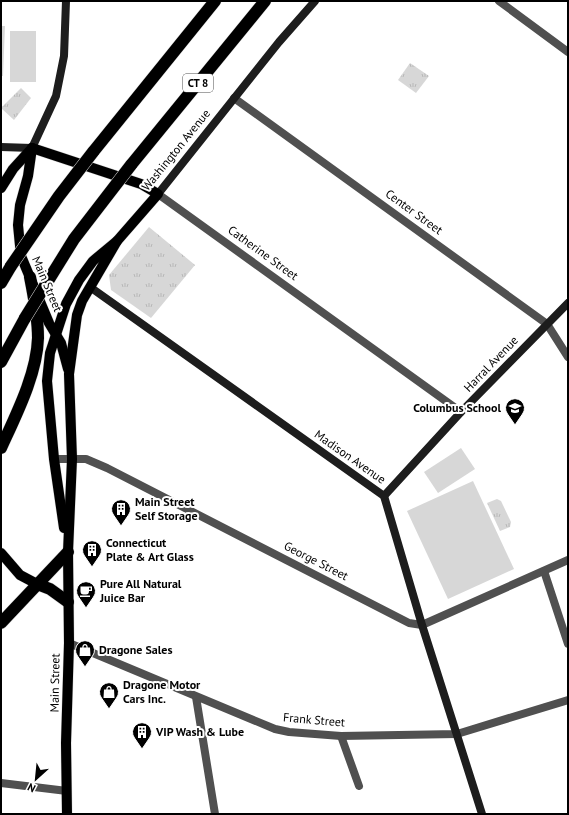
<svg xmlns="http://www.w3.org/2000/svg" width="569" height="815" viewBox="0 0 569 815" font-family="'PT Sans',sans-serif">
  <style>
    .park { fill: url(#park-tufts) }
    .pitch { fill: #d7d7d7 }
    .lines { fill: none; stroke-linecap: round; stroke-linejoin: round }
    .primary-casing { stroke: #dbdbdb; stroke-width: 11 }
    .highway-casing { stroke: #dbdbdb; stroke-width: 13 }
    .street { stroke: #505050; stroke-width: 8 }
    .secondary { stroke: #1d1d1d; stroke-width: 8 }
    .primary { stroke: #000; stroke-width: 10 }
    .highway { stroke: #000; stroke-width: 12 }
    .highway-bridge-casing { stroke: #dbdbdb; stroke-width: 13; stroke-linecap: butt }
    .highway-bridge { stroke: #000; stroke-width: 12 }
    .labels { text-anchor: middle; stroke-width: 4; stroke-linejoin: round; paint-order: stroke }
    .shield { fill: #fff; stroke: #4c4c4c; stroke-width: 1 }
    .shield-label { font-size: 11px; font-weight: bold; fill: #000 }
    .street-label { font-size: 12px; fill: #000; stroke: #fff }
    .poi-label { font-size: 12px; font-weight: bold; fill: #000; stroke: #fff; text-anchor: start }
  </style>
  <defs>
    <pattern id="park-tufts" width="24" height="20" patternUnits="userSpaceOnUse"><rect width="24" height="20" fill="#d7d7d7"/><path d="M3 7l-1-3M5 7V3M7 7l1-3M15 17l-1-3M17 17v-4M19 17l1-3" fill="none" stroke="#b7b7b7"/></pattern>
  </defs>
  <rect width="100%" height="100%" fill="#fff"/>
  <g class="park">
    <path d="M410,63L429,76L416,93L398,80Z"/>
    <path d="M21,88L31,98L14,120L1,108Z"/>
    <path d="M149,227L195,265L151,318L111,290L109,275Z"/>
    <path d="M497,499L501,501L511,522L510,527L500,531L487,503Z"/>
  </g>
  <g class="pitch">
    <path d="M1,26H5L3,76H1Z"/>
    <rect x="10" y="31" width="26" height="51"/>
    <path d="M461,448L475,469L438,493L424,472Z"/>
    <path d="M473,481L514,569L448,599L407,511Z"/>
  </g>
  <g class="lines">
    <g class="primary-casing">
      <g id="primary">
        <path d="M32,148L141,184L158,194L117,241L93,261L79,280L66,304L50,353L47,381L54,459L64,528"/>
        <path d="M32,148L28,176L20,205L18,225L21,256L49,323L61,343L68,369"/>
        <path d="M1,188L13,169L32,148"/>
        <path d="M1,553L20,575L37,584"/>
        <path d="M67,814L66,743L69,643L68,552L72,459L69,374L77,315L82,301L117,241"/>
      </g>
    </g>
    <g class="highway-casing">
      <g id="highway">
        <path d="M93,152L215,1"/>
        <path d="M131,165L265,1"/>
        <path d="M1,283L11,266"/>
        <path d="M1,362L25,318"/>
        <path d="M1,448C16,415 37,374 38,338C38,317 34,297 30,277"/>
        <path d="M37,584L50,589L68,602"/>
        <path d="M1,623L68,552"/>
      </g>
    </g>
    <g class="street">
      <path d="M499,1L568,52"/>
      <path d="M234,98L547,324L568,357"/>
      <path d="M158,194L461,412"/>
      <path d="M54,459H86L107,468L409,623L422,625L568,560"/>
      <path d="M544,571L568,644"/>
      <path d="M69,643L275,729L289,732L341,736L457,734L568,700"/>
      <path d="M196,697L215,814"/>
      <path d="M341,736L359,786"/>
      <path d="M1,783L67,791"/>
    </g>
    <g class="secondary">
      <path d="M1,147L32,148L56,96L64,56L66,1"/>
      <path d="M158,194L279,42L315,1"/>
      <path d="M90,287L384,496L422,625L482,814"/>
      <path d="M384,496L461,412L568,303"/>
    </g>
    <use href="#primary" class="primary"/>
    <use href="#highway" class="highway"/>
    <g class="highway-bridge-casing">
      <g id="highway-bridge">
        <path d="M11,266L59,196L93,152"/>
        <path d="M25,318L74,239L131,165"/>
      </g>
    </g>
    <use href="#highway-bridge" class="highway-bridge"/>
  </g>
  <defs>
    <g id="school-pin" transform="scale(1)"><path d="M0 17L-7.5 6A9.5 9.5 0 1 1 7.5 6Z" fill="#000" stroke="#fff"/><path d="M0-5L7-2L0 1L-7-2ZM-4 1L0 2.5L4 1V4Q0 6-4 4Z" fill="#fff"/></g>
    <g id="building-pin" transform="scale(1)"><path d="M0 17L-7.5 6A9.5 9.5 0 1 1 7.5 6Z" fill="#000" stroke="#fff"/><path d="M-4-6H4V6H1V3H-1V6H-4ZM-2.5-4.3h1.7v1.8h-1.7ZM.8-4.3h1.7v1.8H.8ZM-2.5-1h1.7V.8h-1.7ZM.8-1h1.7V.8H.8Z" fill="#fff"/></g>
    <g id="cafe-pin" transform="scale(1)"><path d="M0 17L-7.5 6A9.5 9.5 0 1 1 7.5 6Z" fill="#000" stroke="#fff"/><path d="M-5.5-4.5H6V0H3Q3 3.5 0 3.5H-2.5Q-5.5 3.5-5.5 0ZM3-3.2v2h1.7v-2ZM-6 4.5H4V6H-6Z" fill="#fff"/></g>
    <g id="shop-pin" transform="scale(1)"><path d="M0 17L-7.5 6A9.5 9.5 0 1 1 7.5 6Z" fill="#000" stroke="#fff"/><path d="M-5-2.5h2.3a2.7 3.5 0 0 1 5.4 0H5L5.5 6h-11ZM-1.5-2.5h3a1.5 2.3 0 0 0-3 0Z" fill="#fff"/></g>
  </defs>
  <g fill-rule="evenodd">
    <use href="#school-pin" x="515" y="408"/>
    <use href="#building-pin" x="121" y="509"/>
    <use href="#building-pin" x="92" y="550"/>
    <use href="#cafe-pin" x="86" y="591"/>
    <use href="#shop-pin" x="85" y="650"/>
    <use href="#shop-pin" x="109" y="692"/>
    <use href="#building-pin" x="142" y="732"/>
  </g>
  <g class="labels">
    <rect class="shield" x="183" y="74" width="30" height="18" rx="3"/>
    <g class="shield-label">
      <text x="198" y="87">CT 8</text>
    </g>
    <g class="street-label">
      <text transform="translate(176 150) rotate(-51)" y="4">Washington Avenue</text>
      <text transform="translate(414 212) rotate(36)" y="4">Center Street</text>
      <text transform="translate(263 253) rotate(36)" y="4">Catherine Street</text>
      <text transform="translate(47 284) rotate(67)" y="4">Main Street</text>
      <text transform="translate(491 364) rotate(-46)" y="4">Harral Avenue</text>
      <text transform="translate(350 457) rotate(35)" y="4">Madison Avenue</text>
      <text transform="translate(316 561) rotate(27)" y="4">George Street</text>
      <text transform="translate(55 683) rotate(-89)" y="4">Main Street</text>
      <text transform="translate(314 720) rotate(5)" y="4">Frank Street</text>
    </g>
    <g class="poi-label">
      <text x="501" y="412" text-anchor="end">Columbus School</text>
      <text x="135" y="506">Main Street<tspan x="135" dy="14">Self Storage</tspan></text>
      <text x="106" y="547">Connecticut<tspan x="106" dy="14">Plate &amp; Art Glass</tspan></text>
      <text x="100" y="588">Pure All Natural<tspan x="100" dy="14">Juice Bar</tspan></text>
      <text x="99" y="654">Dragone Sales</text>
      <text x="123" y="689">Dragone Motor<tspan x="123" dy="14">Cars Inc.</tspan></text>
      <text x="156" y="736">VIP Wash &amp; Lube</text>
    </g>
  </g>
  <rect width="569" height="815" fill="none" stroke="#000000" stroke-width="4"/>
  <g transform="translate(36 779) rotate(207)" stroke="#ffffff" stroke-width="3" paint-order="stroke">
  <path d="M0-3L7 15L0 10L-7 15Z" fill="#000000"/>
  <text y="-6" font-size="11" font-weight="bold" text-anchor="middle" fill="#000000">N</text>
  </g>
</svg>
